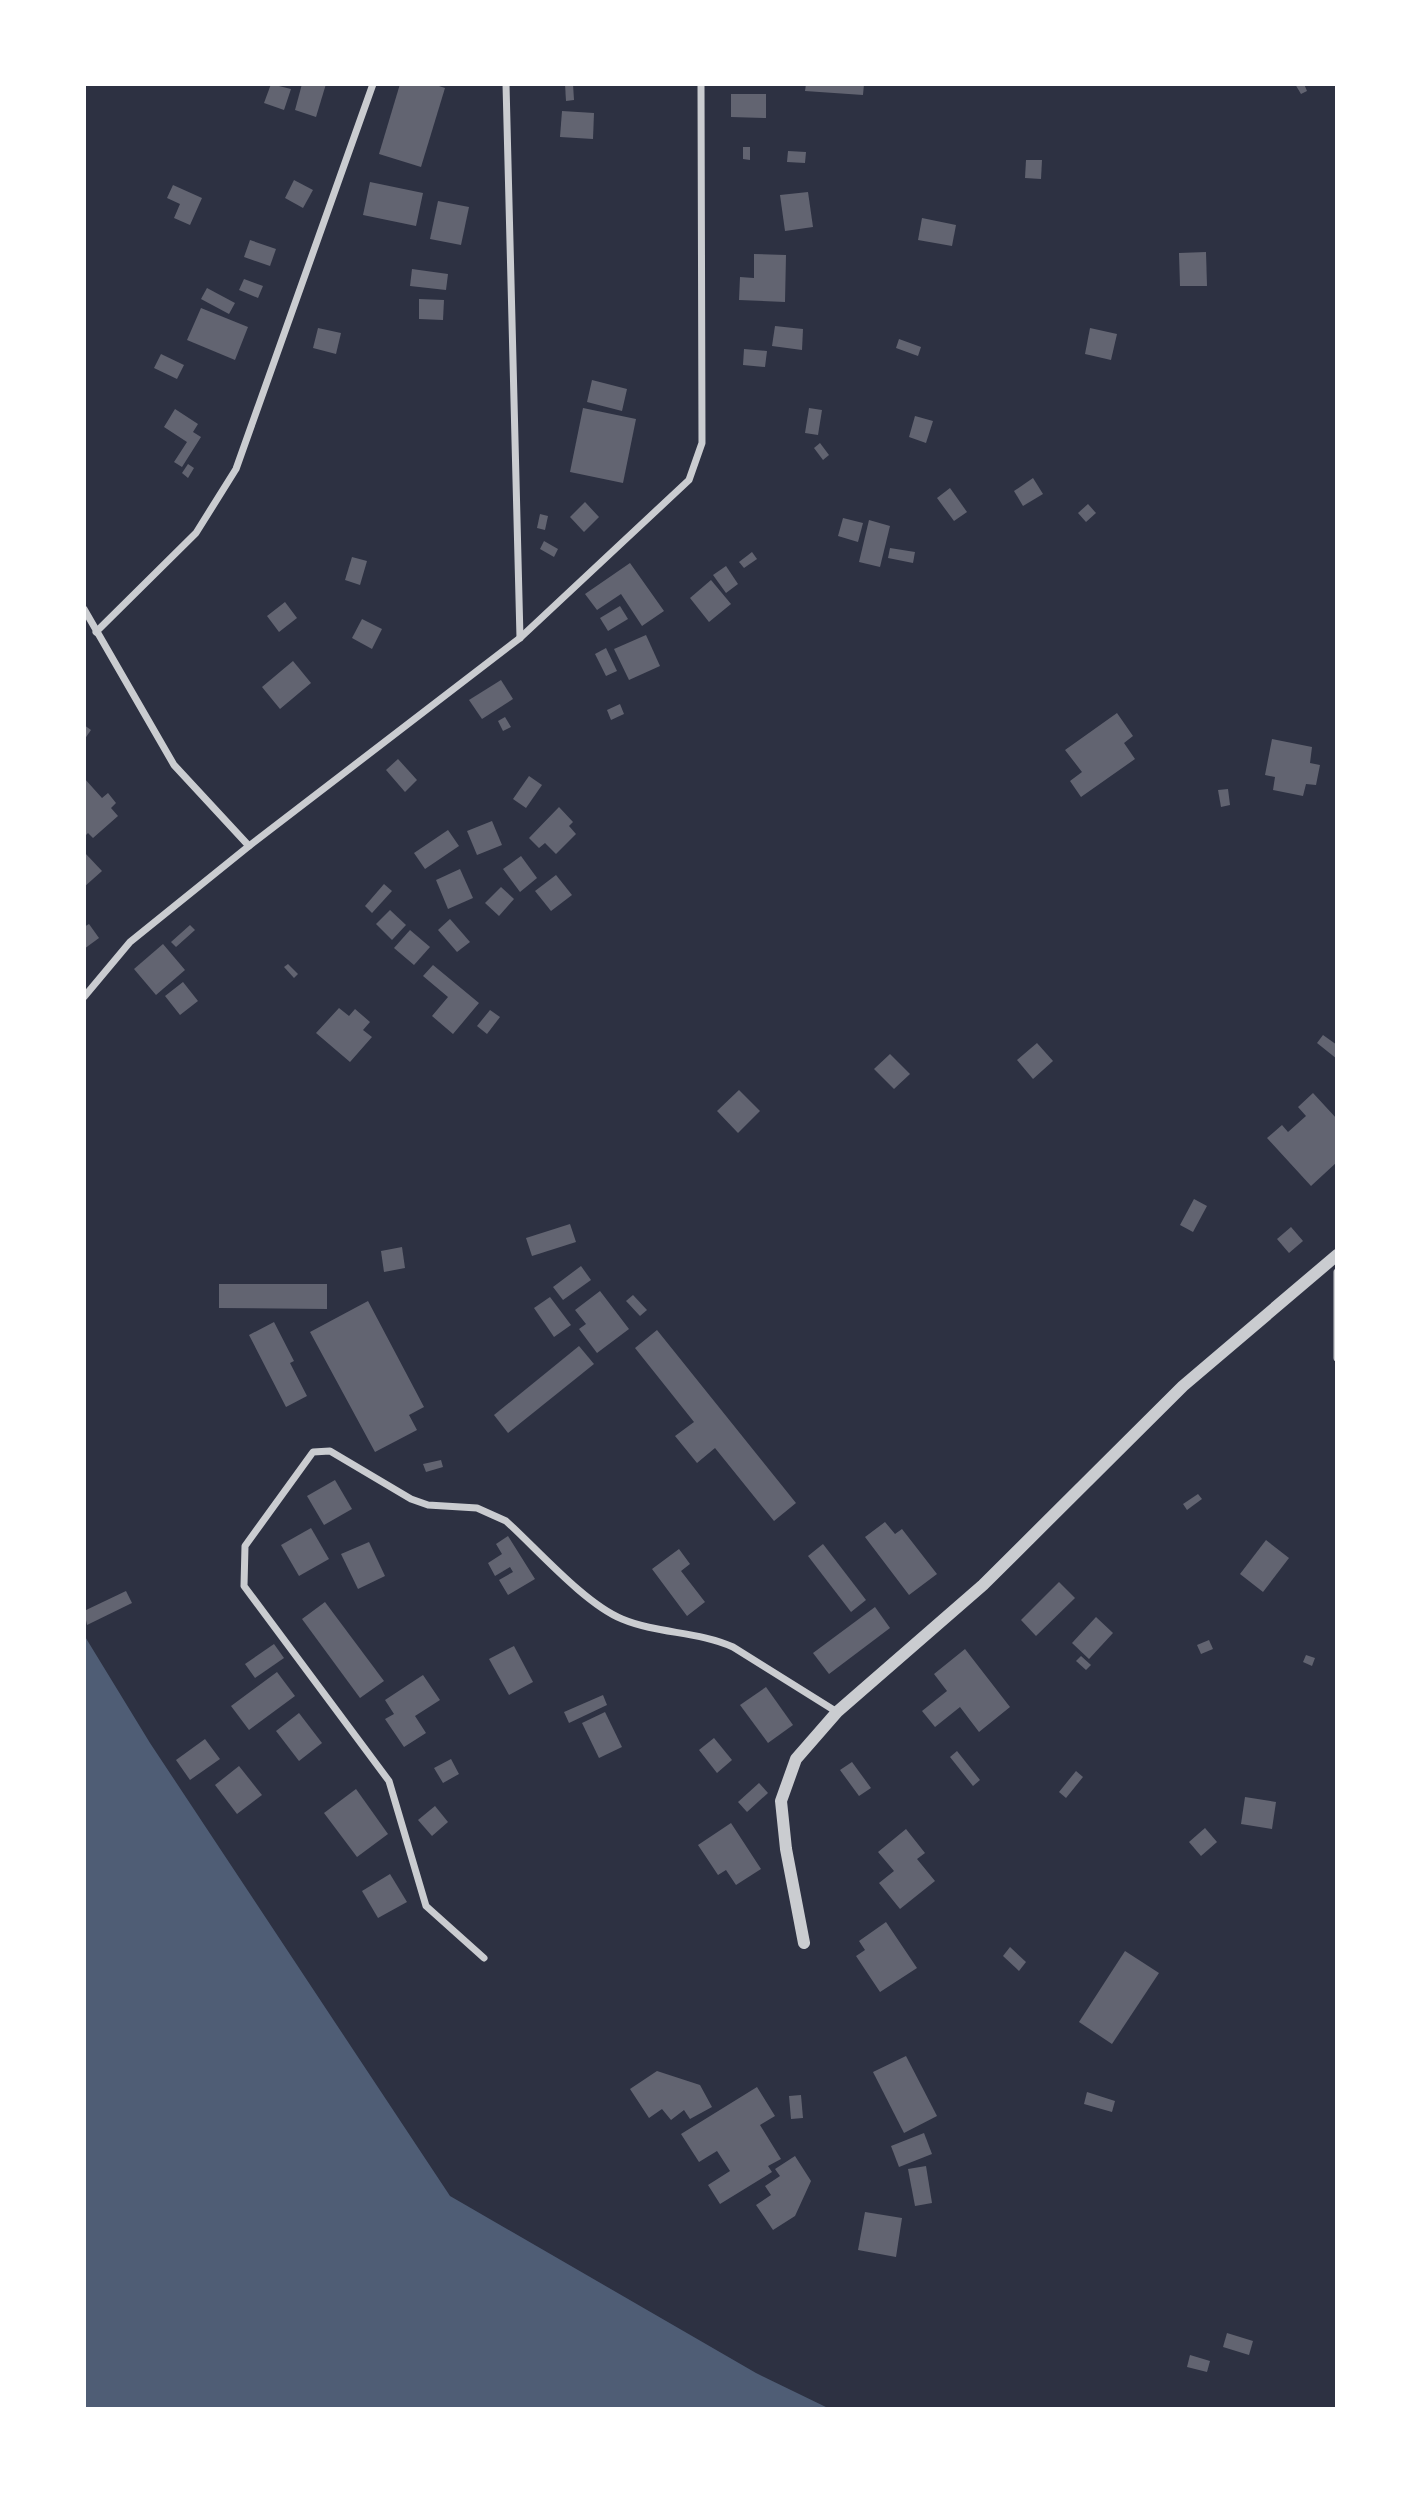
<svg xmlns="http://www.w3.org/2000/svg" width="1421" height="2493" viewBox="0 0 1421 2493" font-family="'Noto Sans',sans-serif">
  <style>
    .water { fill: #4f5d75 }
    .building { fill: #626471 }
    .lines { fill: none; stroke-linecap: round; stroke-linejoin: round }
    .minor { stroke: #caccd0; stroke-width: 7 }
    .tertiary { stroke: #caccd0; stroke-width: 12 }
  </style>
  <rect width="100%" height="100%" fill="#2d3142"/>
  <path class="water" d="M84,1635L150,1743L450,2196L756,2373L830,2409H84Z"/>
  <g class="building">
    <path d="M271,84L291,89L284,110L264,103Z"/>
    <path d="M302,84H326L316,117L295,110Z"/>
    <path d="M400,84H433L445,88L421,167L379,154Z"/>
    <path d="M565,84H573L574,100L566,101Z"/>
    <path d="M806,84H864L863,95L805,91Z"/>
    <path d="M1295,84H1304L1307,91L1301,94Z"/>
    <path d="M731,94H766V118L731,117Z"/>
    <path d="M562,111L594,113L593,139L560,137Z"/>
    <path d="M743,147H750V160L743,159Z"/>
    <path d="M788,151L806,152L805,163L787,162Z"/>
    <path d="M1026,160H1042L1041,179L1025,178Z"/>
    <path d="M294,180L313,190L303,208L285,198Z"/>
    <path d="M370,182L423,193L416,226L363,215Z"/>
    <path d="M173,185L202,198L190,225L174,218L180,204L167,198Z"/>
    <path d="M808,192L813,227L785,231L780,195Z"/>
    <path d="M438,201L469,207L461,245L430,239Z"/>
    <path d="M922,218L956,225L952,246L918,240Z"/>
    <path d="M250,240L276,249L270,266L244,257Z"/>
    <path d="M1206,252L1207,286H1180L1179,253Z"/>
    <path d="M754,254L786,255L785,302L739,300L740,277L754,278Z"/>
    <path d="M412,269L448,274L446,290L410,286Z"/>
    <path d="M244,279L263,286L258,298L239,290Z"/>
    <path d="M207,288L235,303L229,314L201,299Z"/>
    <path d="M419,299L444,300L443,320L419,319Z"/>
    <path d="M201,308L248,327L235,360L187,340Z"/>
    <path d="M775,326L803,329L802,350L772,346Z"/>
    <path d="M318,328L341,333L336,354L313,348Z"/>
    <path d="M1090,328L1117,334L1111,360L1085,354Z"/>
    <path d="M899,339L921,347L918,356L896,348Z"/>
    <path d="M744,349L767,351L765,367L743,365Z"/>
    <path d="M161,354L184,365L177,379L154,368Z"/>
    <path d="M592,380L627,389L622,411L587,402Z"/>
    <path d="M583,408L636,419L623,483L570,472Z"/>
    <path d="M809,408L822,410L818,435L805,433Z"/>
    <path d="M175,409L198,424L193,432L201,437L182,467L174,462L187,442L164,427Z"/>
    <path d="M915,416L933,421L926,443L909,437Z"/>
    <path d="M820,443L829,455L823,460L814,448Z"/>
    <path d="M188,464L194,468L188,478L182,473Z"/>
    <path d="M1033,478L1043,494L1023,506L1014,491Z"/>
    <path d="M950,488L967,512L954,521L937,498Z"/>
    <path d="M585,502L599,517L584,532L570,517Z"/>
    <path d="M1088,504L1096,513L1086,522L1078,513Z"/>
    <path d="M540,514L548,516L545,530L537,528Z"/>
    <path d="M843,518L863,523L858,542L838,536Z"/>
    <path d="M869,520L890,526L880,567L859,562Z"/>
    <path d="M544,541L558,549L554,557L540,549Z"/>
    <path d="M890,548L915,552L913,563L888,558Z"/>
    <path d="M752,552L757,559L744,568L739,562Z"/>
    <path d="M352,557L367,561L360,585L345,580Z"/>
    <path d="M630,563L664,611L642,626L621,594L597,610L585,594Z"/>
    <path d="M726,566L738,584L726,593L713,575Z"/>
    <path d="M711,580L731,604L709,622L690,598Z"/>
    <path d="M285,602L297,618L279,632L267,616Z"/>
    <path d="M620,606L628,619L608,631L600,618Z"/>
    <path d="M362,619L382,629L372,649L352,638Z"/>
    <path d="M646,635L660,666L629,680L614,649Z"/>
    <path d="M606,648L617,671L606,676L595,654Z"/>
    <path d="M293,661L311,683L280,709L262,687Z"/>
    <path d="M501,680L513,699L482,719L469,700Z"/>
    <path d="M620,704L624,714L611,720L607,710Z"/>
    <path d="M1117,713L1133,736L1124,743L1135,759L1081,797L1070,781L1082,772L1065,750Z"/>
    <path d="M505,717L511,727L503,731L498,721Z"/>
    <path d="M84,725L91,730L84,740Z"/>
    <path d="M1272,739L1312,747L1310,763L1320,765L1316,785L1306,784L1303,796L1273,790L1275,777L1265,775Z"/>
    <path d="M398,759L417,780L405,792L386,770Z"/>
    <path d="M529,776L542,785L526,808L513,799Z"/>
    <path d="M84,778L102,798L108,793L116,803L111,808L118,816L93,838L88,833L84,837Z"/>
    <path d="M1228,789L1230,805L1221,807L1218,790Z"/>
    <path d="M559,807L573,822L569,826L576,834L556,854L545,843L539,848L529,838Z"/>
    <path d="M492,821L502,845L477,855L467,831Z"/>
    <path d="M448,830L459,846L425,869L414,853Z"/>
    <path d="M85,853L102,871L84,887V855Z"/>
    <path d="M521,856L537,878L520,892L503,869Z"/>
    <path d="M460,869L473,898L448,909L436,880Z"/>
    <path d="M556,875L572,895L551,911L535,891Z"/>
    <path d="M384,884L392,891L372,913L365,906Z"/>
    <path d="M501,887L514,899L499,916L485,903Z"/>
    <path d="M390,910L406,925L392,940L376,924Z"/>
    <path d="M450,919L470,942L457,952L438,930Z"/>
    <path d="M89,924L99,938L84,949V927Z"/>
    <path d="M190,925L195,930L176,947L171,942Z"/>
    <path d="M410,930L430,947L414,965L394,948Z"/>
    <path d="M163,944L185,970L156,995L134,969Z"/>
    <path d="M288,964L298,974L294,978L284,967Z"/>
    <path d="M433,965L479,1003L453,1034L432,1016L448,997L423,976Z"/>
    <path d="M183,982L198,1001L180,1015L165,996Z"/>
    <path d="M339,1008L349,1016L355,1009L370,1022L363,1030L372,1037L350,1062L316,1033Z"/>
    <path d="M490,1010L500,1017L487,1034L477,1026Z"/>
    <path d="M1323,1035L1337,1045V1059L1317,1043Z"/>
    <path d="M1037,1043L1053,1061L1033,1079L1017,1060Z"/>
    <path d="M890,1054L910,1074L894,1089L874,1069Z"/>
    <path d="M739,1090L760,1111L738,1133L717,1111Z"/>
    <path d="M1313,1093L1337,1119V1162L1311,1186L1267,1138L1282,1125L1288,1132L1306,1116L1298,1107Z"/>
    <path d="M1194,1199L1207,1206L1193,1232L1180,1225Z"/>
    <path d="M570,1224L576,1242L532,1256L526,1238Z"/>
    <path d="M1291,1227L1303,1241L1289,1253L1277,1239Z"/>
    <path d="M402,1247L405,1268L384,1272L381,1251Z"/>
    <path d="M581,1266L591,1280L563,1300L553,1287Z"/>
    <path d="M219,1284H327V1309L219,1308Z"/>
    <path d="M600,1291L629,1329L597,1353L579,1329L586,1324L575,1310Z"/>
    <path d="M633,1295L647,1310L640,1316L626,1301Z"/>
    <path d="M550,1297L571,1325L554,1337L534,1308Z"/>
    <path d="M368,1301L424,1407L409,1415L417,1430L375,1452L310,1332Z"/>
    <path d="M274,1322L294,1361L290,1363L307,1396L286,1407L249,1335Z"/>
    <path d="M657,1330L796,1503L774,1521L715,1448L697,1463L675,1436L694,1422L635,1348Z"/>
    <path d="M579,1346L594,1364L508,1433L494,1415Z"/>
    <path d="M441,1460L443,1467L426,1472L423,1464Z"/>
    <path d="M335,1480L352,1509L324,1525L307,1496Z"/>
    <path d="M1198,1494L1202,1499L1187,1510L1183,1504Z"/>
    <path d="M885,1522L895,1534L902,1529L937,1574L909,1595L865,1537Z"/>
    <path d="M311,1528L329,1559L299,1576L281,1545Z"/>
    <path d="M508,1536L535,1579L508,1595L499,1580L513,1572L510,1567L495,1576L488,1563L502,1554L496,1544Z"/>
    <path d="M1266,1540L1289,1558L1263,1592L1240,1574Z"/>
    <path d="M369,1542L385,1576L358,1589L341,1554Z"/>
    <path d="M823,1544L866,1600L851,1612L808,1556Z"/>
    <path d="M679,1549L690,1564L681,1571L705,1602L687,1616L652,1569Z"/>
    <path d="M1059,1582L1075,1598L1036,1636L1021,1620Z"/>
    <path d="M126,1591L132,1603L87,1625L84,1611Z"/>
    <path d="M325,1602L384,1681L360,1698L302,1619Z"/>
    <path d="M875,1607L890,1628L829,1674L813,1653Z"/>
    <path d="M1096,1617L1113,1633L1089,1659L1072,1643Z"/>
    <path d="M1209,1640L1213,1649L1201,1654L1197,1645Z"/>
    <path d="M274,1644L284,1658L255,1678L245,1664Z"/>
    <path d="M514,1646L533,1682L509,1695L489,1659Z"/>
    <path d="M965,1649L1010,1707L979,1732L960,1707L935,1727L922,1711L947,1691L934,1674Z"/>
    <path d="M1306,1655L1315,1658L1312,1666L1303,1662Z"/>
    <path d="M1081,1656L1091,1665L1086,1670L1076,1661Z"/>
    <path d="M277,1672L295,1696L249,1730L231,1706Z"/>
    <path d="M423,1675L440,1700L415,1716L426,1733L404,1747L385,1719L394,1714L385,1700Z"/>
    <path d="M766,1687L793,1725L768,1743L740,1705Z"/>
    <path d="M603,1695L607,1705L569,1723L564,1712Z"/>
    <path d="M605,1712L622,1747L599,1758L582,1723Z"/>
    <path d="M299,1713L322,1743L299,1761L276,1731Z"/>
    <path d="M714,1738L732,1760L717,1773L699,1750Z"/>
    <path d="M205,1739L220,1759L190,1780L176,1760Z"/>
    <path d="M957,1751L980,1780L973,1786L950,1757Z"/>
    <path d="M451,1759L459,1774L443,1783L434,1768Z"/>
    <path d="M852,1762L871,1788L859,1796L840,1770Z"/>
    <path d="M239,1766L262,1795L237,1814L215,1785Z"/>
    <path d="M1076,1771L1083,1777L1066,1798L1059,1792Z"/>
    <path d="M759,1783L768,1793L747,1812L738,1802Z"/>
    <path d="M356,1789L388,1834L357,1857L324,1813Z"/>
    <path d="M1245,1797L1276,1802L1272,1829L1241,1824Z"/>
    <path d="M435,1806L448,1822L432,1836L418,1820Z"/>
    <path d="M731,1823L761,1869L736,1885L726,1870L718,1875L698,1845Z"/>
    <path d="M1205,1828L1217,1842L1201,1856L1189,1842Z"/>
    <path d="M906,1829L925,1853L917,1859L935,1881L900,1909L879,1883L894,1871L878,1852Z"/>
    <path d="M390,1874L407,1902L378,1918L362,1891Z"/>
    <path d="M886,1922L917,1968L880,1992L856,1956L865,1950L859,1941Z"/>
    <path d="M1010,1947L1026,1962L1019,1971L1003,1956Z"/>
    <path d="M1125,1951L1159,1973L1112,2044L1079,2022Z"/>
    <path d="M906,2056L937,2116L904,2133L873,2072Z"/>
    <path d="M657,2071L700,2085L712,2107L690,2119L684,2110L671,2120L662,2109L649,2118L630,2089Z"/>
    <path d="M757,2087L775,2116L760,2125L781,2159L768,2166L772,2172L720,2204L708,2185L730,2171L717,2151L699,2162L681,2134Z"/>
    <path d="M1087,2092L1115,2101L1112,2112L1084,2104Z"/>
    <path d="M801,2095L803,2118L791,2119L789,2096Z"/>
    <path d="M924,2133L932,2154L899,2167L891,2146Z"/>
    <path d="M795,2156L811,2181L795,2216L773,2230L756,2205L771,2195L765,2186L780,2176L775,2169Z"/>
    <path d="M926,2166L932,2203L915,2206L908,2169Z"/>
    <path d="M865,2212L902,2218L896,2257L858,2250Z"/>
    <path d="M1227,2333L1253,2341L1249,2355L1223,2347Z"/>
    <path d="M1190,2355L1210,2361L1207,2372L1187,2367Z"/>
  </g>
  <g class="lines">
    <g class="minor">
      <path d="M506,84L520,638"/>
      <path d="M84,609L174,765L249,846"/>
      <path d="M96,632L196,533L236,469L373,84"/>
      <path d="M84,997L130,942L249,846L520,638L689,480L702,443L701,84"/>
      <path d="M1337,1272V1358"/>
      <path d="M484,1958L426,1906L389,1781L244,1586L245,1546L313,1452L330,1451L411,1499L428,1505L477,1508L506,1521C537,1549 585,1604 622,1619C658,1634 698,1631 733,1647L837,1712"/>
    </g>
    <path class="tertiary" d="M804,1943L786,1849L781,1801L796,1759L837,1712L983,1585L1183,1386L1337,1255"/>
  </g>
  <rect width="1421" height="2493" fill="none" stroke="#ffffff" stroke-width="172"/>
</svg>
